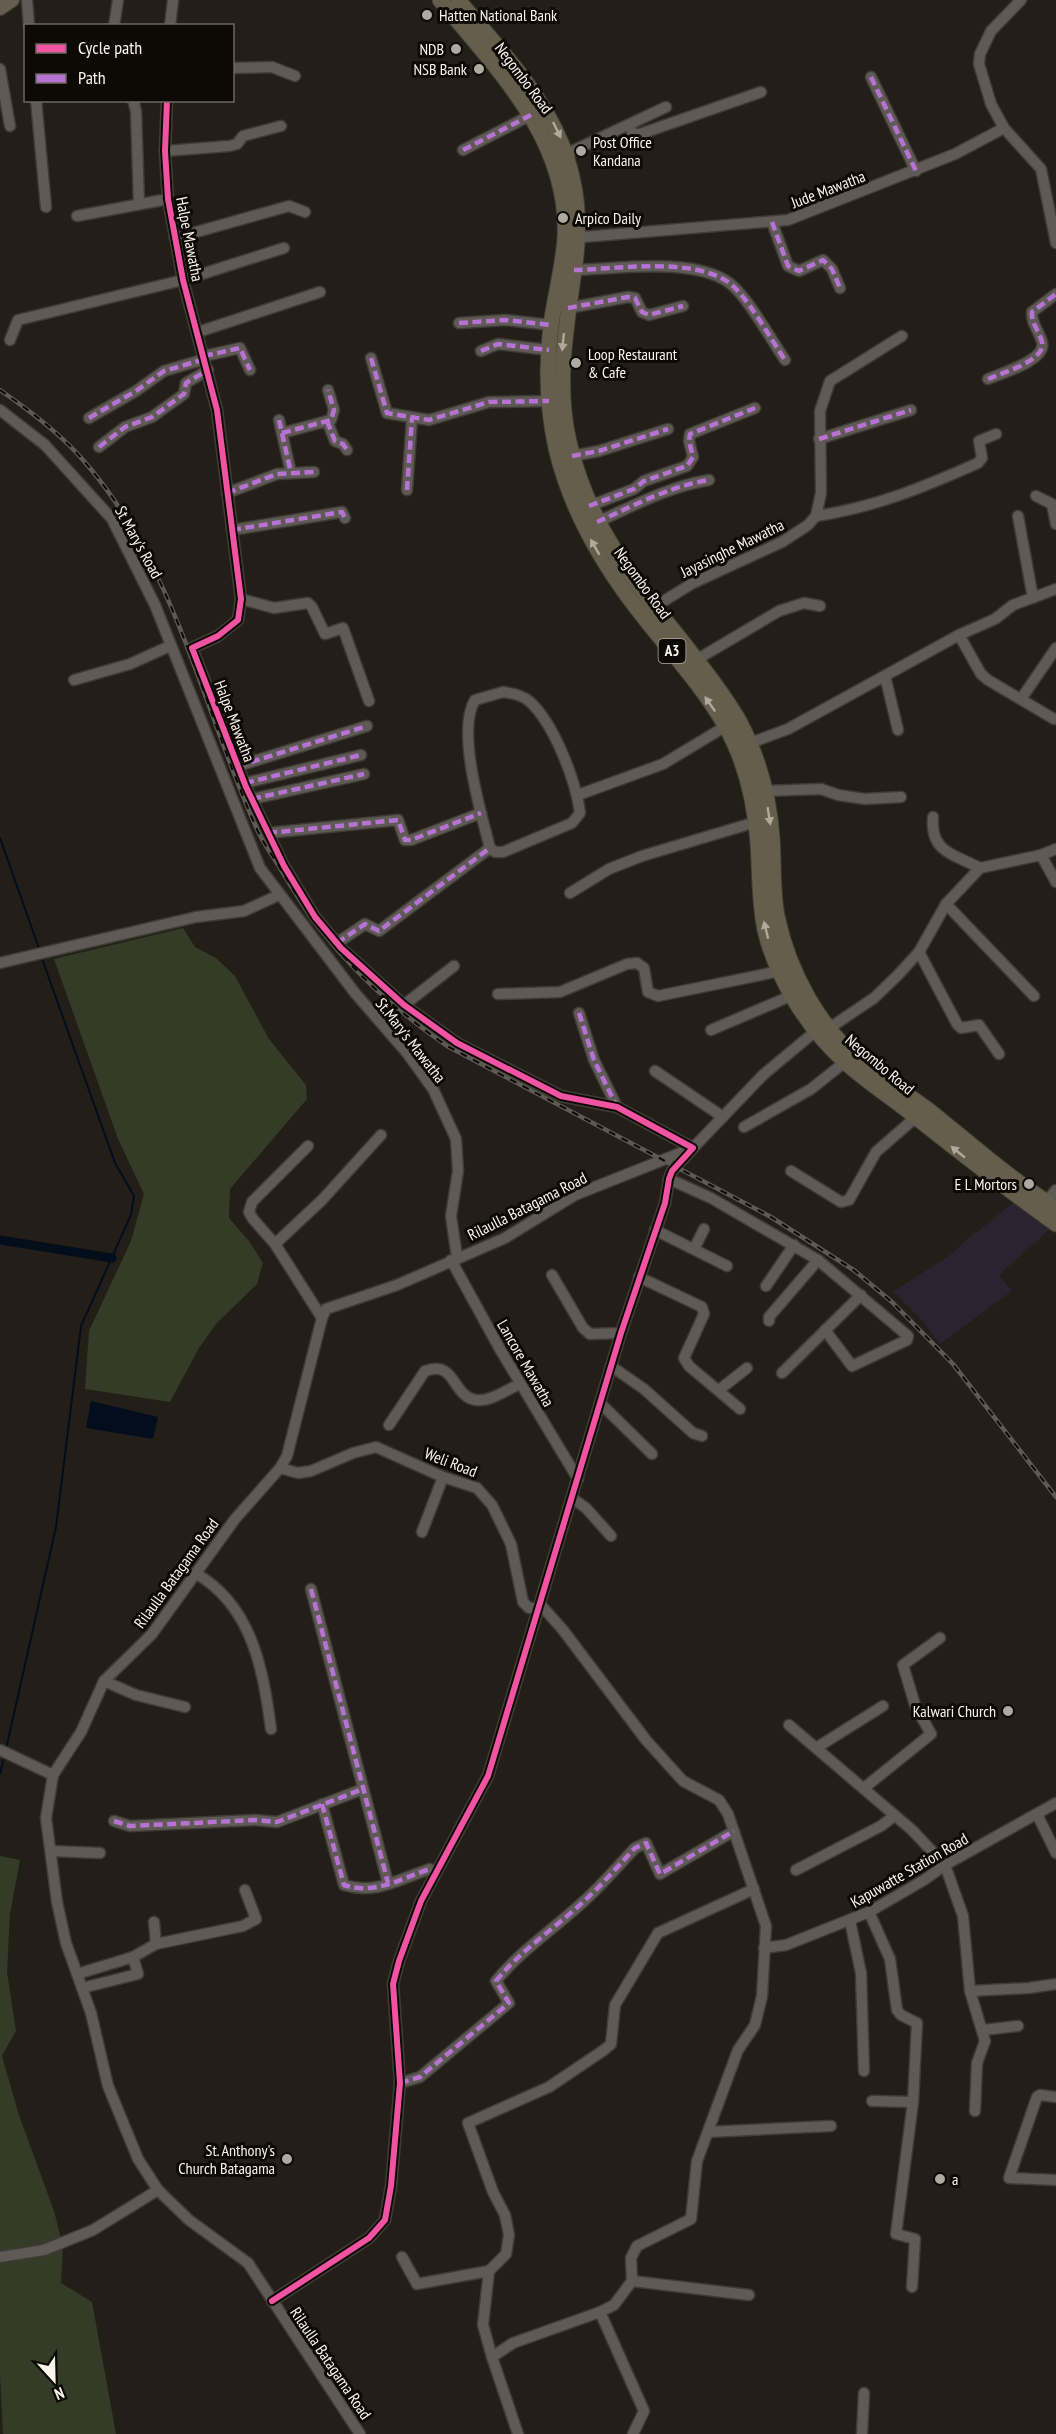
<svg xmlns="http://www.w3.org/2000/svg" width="1056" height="2434" viewBox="0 0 1056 2434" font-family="'PT Sans Narrow',sans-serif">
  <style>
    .industrial { fill: #2b232f }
    .green { fill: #343c27 }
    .water { fill: #030e1c }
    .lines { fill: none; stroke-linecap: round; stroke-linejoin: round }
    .stream { stroke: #030e1c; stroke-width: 2 }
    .canal { stroke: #030e1c; stroke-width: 9 }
    .minor-casing { stroke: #3f3b36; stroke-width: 13 }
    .major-casing { stroke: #3f3b36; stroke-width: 16 }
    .highway-casing { stroke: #3f3b36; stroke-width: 17 }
    .minor { stroke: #5f5a55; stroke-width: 10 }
    .major { stroke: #645d50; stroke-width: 14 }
    .highway { stroke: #665e4c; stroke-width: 15 }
    .rail-casing { stroke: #5d5954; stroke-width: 4.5 }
    .rail { stroke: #0d0905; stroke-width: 2; stroke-dasharray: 7; stroke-linecap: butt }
    .quiet { stroke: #b673d3; stroke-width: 4.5; stroke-dasharray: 9 4.5; stroke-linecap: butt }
    .cycleway-casing { stroke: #0d0905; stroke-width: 10 }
    .cycleway { stroke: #f153a3; stroke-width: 6 }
    .oneway { fill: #b0a99c }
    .poi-dot { fill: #afa9a2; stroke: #0d0905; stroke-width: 2 }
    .labels { text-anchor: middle; stroke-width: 6; stroke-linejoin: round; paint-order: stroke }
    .shield { fill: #0d0905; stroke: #b3aea7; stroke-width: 1.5 }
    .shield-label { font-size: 15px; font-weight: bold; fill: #faf4ec }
    .poi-label { font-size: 16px; fill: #faf4ec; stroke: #0d0905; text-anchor: start }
    .street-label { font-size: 16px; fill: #faf4ec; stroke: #0d0905 }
  </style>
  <rect width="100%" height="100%" fill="#231e18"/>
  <path class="industrial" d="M1014,1202L1050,1229L999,1275L1012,1291L940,1344L922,1320L893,1292L953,1253L974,1232L976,1233Z"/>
  <g class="green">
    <path d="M183,928L195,947L216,958L235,976L269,1039L306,1085L307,1099L230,1189L229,1218L249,1241L263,1263L257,1284L216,1324L199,1348L170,1402L85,1389L89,1331L131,1241L144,1194L118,1139L54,959Z"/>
    <path d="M0,1856L20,1860L10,1914L7,1972L16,2031L2,2056L19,2115L54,2211L63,2246L61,2283L92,2302L116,2434H3L0,2374Z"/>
  </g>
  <path class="water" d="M91,1401L158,1417L153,1439L86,1428Z"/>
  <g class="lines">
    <g class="stream">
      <path d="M0,838L40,951"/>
      <path d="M6,1749L56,1527L81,1326L131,1215L134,1196L115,1163L41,956"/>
      <path d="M0,1774L4,1757"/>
    </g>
    <path class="canal" d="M0,1240L112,1258"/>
    <g class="minor-casing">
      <g id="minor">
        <path d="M27,0L29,26"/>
        <path d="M1021,0L991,31L980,54L979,64L991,104L1004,128L1041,169L1056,243"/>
        <path d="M114,26L118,0"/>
        <path d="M170,26L173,0"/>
        <path d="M232,68L272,67L295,76"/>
        <path d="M0,69L10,126"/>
        <path d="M871,77L916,171"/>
        <path d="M36,100L46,207"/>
        <path d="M133,100L136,111L139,203"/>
        <path d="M167,100L165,151L168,199L183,280L217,410L241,599L238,620L218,636L192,648L246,787L284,866L315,917L341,948L404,1005L457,1043L561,1096L617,1107L693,1148L672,1171L669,1179L665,1203L621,1333L488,1776L421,1901L399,1961L393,1984L400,2083L391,2186L385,2220L369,2238L272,2301"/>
        <path d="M629,125L633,134H640L761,92"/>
        <path d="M463,150L531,115"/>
        <path d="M165,151L229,146L237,144L243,136L281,126"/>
        <path d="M566,154L666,107"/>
        <path d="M77,216L168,199"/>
        <path d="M772,222L788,266L799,271L823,260L832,269L840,288"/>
        <path d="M175,238L289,206L305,212"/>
        <path d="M571,238L788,220L955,154L1004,128"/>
        <path d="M574,270C616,269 692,257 728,282C746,294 772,341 785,360"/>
        <path d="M568,308L628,297L635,298L642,312L649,315L683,306"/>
        <path d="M459,323L505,320L551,325"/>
        <path d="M198,332L320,292"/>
        <path d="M10,340L18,320L183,280L284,248"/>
        <path d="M481,351L498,344L549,350"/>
        <path d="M204,356L240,348L250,370"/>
        <path d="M371,358L387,413L429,420L489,402L549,401"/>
        <path d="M988,379C1002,373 1047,360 1042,342C1039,331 1031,323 1032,312L1056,294"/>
        <path d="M0,410L45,445L112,519L155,605L260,868L355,993L407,1053L433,1089L456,1139L458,1171L451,1216L457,1257"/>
        <path d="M89,418L136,391L164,371L205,359"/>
        <path d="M279,420L291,473"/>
        <path d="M327,421L335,441L343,444L347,450"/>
        <path d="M282,433L331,420L334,410L328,390"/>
        <path d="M819,439L911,410"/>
        <path d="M99,447L125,427L152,417L184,394L186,383L208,370"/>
        <path d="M572,456L599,451L668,429"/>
        <path d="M407,490L412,418"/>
        <path d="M227,493L277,474L314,472"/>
        <path d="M1036,496L1052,504L1056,524"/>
        <path d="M589,506L634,489L644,481L687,466L693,457L689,441L690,434L755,408"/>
        <path d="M816,516C876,507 924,487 978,463L982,458L979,441L996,434"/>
        <path d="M1018,516L1033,598"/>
        <path d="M597,522C633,506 670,486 709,480"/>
        <path d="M232,530L342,512L345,518"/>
        <path d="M241,599L274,608L308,603L312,607L325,634L343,628L369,701"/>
        <path d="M654,607L693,583L782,542L808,525L816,516L821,493L820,411L830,381L902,336"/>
        <path d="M959,635L981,674L988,680L1054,719"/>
        <path d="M696,660L779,611L804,603L820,606"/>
        <path d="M885,676L898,730"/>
        <path d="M74,680L130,664L170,646"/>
        <path d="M503,692C511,693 522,695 529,701C554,723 576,781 580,813L572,823L503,852H495L490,848C481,813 456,730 475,700Z"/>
        <path d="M1021,699L1056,648"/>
        <path d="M750,743L788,729L959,635L995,619L1013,605L1056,589"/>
        <path d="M238,766L367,726"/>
        <path d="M245,783L361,755"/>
        <path d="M765,791L821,789L838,795L865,799L901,797"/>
        <path d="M578,795L663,764L726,726"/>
        <path d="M252,799L364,774"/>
        <path d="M933,817C930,852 953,854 980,868"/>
        <path d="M268,833L398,820L405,840H411L481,813"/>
        <path d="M1041,855L1056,882"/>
        <path d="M570,893L609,869L642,856L756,822"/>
        <path d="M946,904L1034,996"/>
        <path d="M337,943L365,924L379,931L490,848"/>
        <path d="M919,952L957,1024L961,1028L979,1025L999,1054"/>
        <path d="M0,963L196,917L244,911L279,895"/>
        <path d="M498,994L560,992L627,964L637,963L644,968L648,992L658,996L780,971"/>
        <path d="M404,1005L454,966"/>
        <path d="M579,1013L594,1060L617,1107"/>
        <path d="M828,1029L874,998L898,975L919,952L946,904L980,868L1041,855L1056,849"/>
        <path d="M711,1030L793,995"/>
        <path d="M655,1071L723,1117"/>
        <path d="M744,1127L811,1089L845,1062"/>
        <path d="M308,1146L252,1202L249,1212L253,1219L275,1244L322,1318"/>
        <path d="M791,1171L841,1202L849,1200L876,1152L916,1117"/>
        <path d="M669,1179L711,1198L818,1260L908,1336L907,1340L852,1366L825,1330"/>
        <path d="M1046,1202L1056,1190"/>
        <path d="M655,1230L727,1266"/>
        <path d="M275,1244L322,1200L381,1135"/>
        <path d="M694,1249L704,1229"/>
        <path d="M451,1260L501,1351L578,1479"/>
        <path d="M552,1275L583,1328L590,1334L621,1333"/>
        <path d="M639,1277L702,1307L704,1314L684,1358L689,1366L740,1409"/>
        <path d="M766,1286L794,1245"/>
        <path d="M769,1321V1317L818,1260"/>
        <path d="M611,1366L644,1389L693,1433L702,1436"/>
        <path d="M782,1373L861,1295"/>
        <path d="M719,1390L747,1368"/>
        <path d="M600,1403L652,1454"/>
        <path d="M389,1425L425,1371C456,1359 452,1397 476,1400C490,1402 508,1389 520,1384"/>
        <path d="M280,1468L298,1473L311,1471L353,1453L376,1447L443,1477L477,1488L492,1505L511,1544L523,1602L529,1608H539"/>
        <path d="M572,1498L586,1508L611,1536"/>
        <path d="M422,1532L443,1477"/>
        <path d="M195,1573C252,1605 263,1669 271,1729"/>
        <path d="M311,1589L388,1883"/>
        <path d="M104,1681L136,1695L185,1707"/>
        <path d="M789,1725L912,1830L945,1865L963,1916L970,1991L985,2041L977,2063L975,2111"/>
        <path d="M816,1748L883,1706"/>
        <path d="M0,1750L53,1775"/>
        <path d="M864,1788L931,1734L915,1705L903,1665L940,1638"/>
        <path d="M322,1804L344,1885C376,1895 399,1879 430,1869L435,1873"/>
        <path d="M1037,1814L1056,1853"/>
        <path d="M114,1821L130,1826L255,1820L277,1822L363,1789"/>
        <path d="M51,1851L100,1853"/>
        <path d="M796,1870L881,1826L894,1816"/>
        <path d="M869,1912L890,1959L897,2010L901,2015L917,2023L913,2102L896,2234L915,2239L912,2287"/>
        <path d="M850,1921L861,1973L864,2071"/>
        <path d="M154,1922L156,1944"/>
        <path d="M764,1948L786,1945L869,1912L924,1880L945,1865L1056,1803"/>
        <path d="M77,1974L133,1957L156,1944L243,1926L256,1919L245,1890"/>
        <path d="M82,1988L138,1974L133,1957"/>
        <path d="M970,1991L1029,1988L1056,1984"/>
        <path d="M983,2030L1018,2026"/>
        <path d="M400,2083L420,2077L509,2003L496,1981C521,1950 554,1929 583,1902C601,1886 618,1866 635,1848L646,1843L660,1874L734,1831"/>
        <path d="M1056,2097L1040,2095L1037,2097L1009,2178L1056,2180"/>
        <path d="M872,2101L913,2102"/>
        <path d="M708,2132L831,2126"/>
        <path d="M0,2257L44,2250L93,2230L158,2190"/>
        <path d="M402,2257L417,2284L489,2271"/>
        <path d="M632,2281L749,2295"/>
        <path d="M600,2312L644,2411L633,2434"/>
        <path d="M492,2357L483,2325L489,2271L506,2254L509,2235L505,2215L493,2192L468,2123L549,2087L604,2050L611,2044L615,2005L658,1933L754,1889"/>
        <path d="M360,2434L248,2263L189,2220L158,2190L138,2159L108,2086L91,2013L66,1943L57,1902L46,1818L53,1775L81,1732L104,1681L152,1634L235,1519L280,1468L287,1456L322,1318L326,1309L397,1285L505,1238L575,1195L693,1148L763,1075L817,1030"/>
        <path d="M518,2434L492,2357L513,2343L600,2312L614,2305L632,2281L631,2258L637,2246L691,2219L697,2161L738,2050L755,2025L762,1996L766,1926L728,1814L719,1800L683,1781L646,1740L563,1630L540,1604"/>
        <path d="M862,2434L864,2393"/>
      </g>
    </g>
    <g class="major-casing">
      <path id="major" d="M0,8L12,0"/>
    </g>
    <g class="highway-casing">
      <g id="highway">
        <path d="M440,0C498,70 570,141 565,238C563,267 555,296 551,325C546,366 547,407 556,448C571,513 605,569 646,620C673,654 703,687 725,725C745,760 755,803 758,843C760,872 759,901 765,930C776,977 807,1027 843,1060C865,1081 893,1098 917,1118C963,1154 1008,1190 1056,1224"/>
        <path d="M458,0C530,85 591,144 575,264C567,324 555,382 569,442C588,525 633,580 685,645C704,670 724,694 739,721C758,756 769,797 772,837C774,863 772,890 777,916C789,973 820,1030 867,1067C888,1083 910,1096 931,1112C972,1145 1011,1180 1056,1208"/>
      </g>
    </g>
    <use href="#minor" class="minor"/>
    <use href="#major" class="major"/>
    <use href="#highway" class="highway"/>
    <g class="rail-casing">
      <path id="rail" d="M0,390C29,410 60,433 83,460C174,563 201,704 256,827C262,842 273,856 281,870C327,947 374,995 447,1046L771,1217L855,1271L892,1302L953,1364L1056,1497"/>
    </g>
    <use href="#rail" class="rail"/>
    <g class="quiet">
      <path d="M871,77L916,171"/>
      <path d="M463,150L531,115"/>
      <path d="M772,222L788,266L799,271L823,260L832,269L840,288"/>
      <path d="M574,270C616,269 692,257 728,282C746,294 772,341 785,360"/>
      <path d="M568,308L628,297L635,298L642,312L649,315L683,306"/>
      <path d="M459,323L505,320L551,325"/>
      <path d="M481,351L498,344L549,350"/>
      <path d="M204,356L240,348L250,370"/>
      <path d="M371,358L387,413L429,420L489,402L549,401"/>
      <path d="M988,379C1002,373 1047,360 1042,342C1039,331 1031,323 1032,312L1056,294"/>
      <path d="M89,418L136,391L164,371L205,359"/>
      <path d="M279,420L291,473"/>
      <path d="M327,421L335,441L343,444L347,450"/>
      <path d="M282,433L331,420L334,410L328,390"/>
      <path d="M819,439L911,410"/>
      <path d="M99,447L125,427L152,417L184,394L186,383L208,370"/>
      <path d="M572,456L599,451L668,429"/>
      <path d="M407,490L412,418"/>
      <path d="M227,493L277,474L314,472"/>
      <path d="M589,506L634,489L644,481L687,466L693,457L689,441L690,434L755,408"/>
      <path d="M597,522C633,506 670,486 709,480"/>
      <path d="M232,530L342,512L345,518"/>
      <path d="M238,766L367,726"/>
      <path d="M245,783L361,755"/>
      <path d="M252,799L364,774"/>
      <path d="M268,833L398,820L405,840H411L481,813"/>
      <path d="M337,943L365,924L379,931L490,848"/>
      <path d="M579,1013L594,1060L617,1107"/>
      <path d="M311,1589L388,1883"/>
      <path d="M322,1804L344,1885C376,1895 399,1879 430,1869L435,1873"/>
      <path d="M114,1821L130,1826L255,1820L277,1822L363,1789"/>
      <path d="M400,2083L420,2077L509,2003L496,1981C521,1950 554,1929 583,1902C601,1886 618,1866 635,1848L646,1843L660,1874L734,1831"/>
    </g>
    <g class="cycleway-casing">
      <path id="cycleway" d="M167,100L165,151L168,199L183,280L217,410L241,599L238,620L218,636L192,648L246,787L284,866L315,917L341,948L404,1005L457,1043L561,1096L617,1107L693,1148L672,1171L669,1179L665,1203L621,1333L488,1776L421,1901L399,1961L393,1984L400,2083L391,2186L385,2220L369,2238L272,2301"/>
    </g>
    <use href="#cycleway" class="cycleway"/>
  </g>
  <defs><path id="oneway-solid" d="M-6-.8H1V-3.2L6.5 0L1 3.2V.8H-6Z" transform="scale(1.5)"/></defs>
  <g class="oneway">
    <use href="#oneway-solid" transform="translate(557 130) rotate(64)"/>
    <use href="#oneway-solid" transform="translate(563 342) rotate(96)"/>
    <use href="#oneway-solid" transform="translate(595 547) rotate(-120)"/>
    <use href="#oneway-solid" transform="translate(710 704) rotate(-125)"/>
    <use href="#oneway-solid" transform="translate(769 816) rotate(81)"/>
    <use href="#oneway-solid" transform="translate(766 930) rotate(-104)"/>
    <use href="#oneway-solid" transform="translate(958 1152) rotate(-141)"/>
  </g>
  <g class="poi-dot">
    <circle cx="427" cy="15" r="6"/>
    <circle cx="456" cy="49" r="6"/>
    <circle cx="479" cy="69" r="6"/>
    <circle cx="581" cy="151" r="6"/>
    <circle cx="563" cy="218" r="6"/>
    <circle cx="576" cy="363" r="6"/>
    <circle cx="1029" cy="1184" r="6"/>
    <circle cx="1008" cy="1711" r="6"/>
    <circle cx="287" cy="2159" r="6"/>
    <circle cx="940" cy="2179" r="6"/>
  </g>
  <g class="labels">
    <rect class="shield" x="658.5" y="639" width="27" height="24" rx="4.5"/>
    <g class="shield-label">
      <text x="672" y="656">A3</text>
    </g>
    <g class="poi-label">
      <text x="439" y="21">Hatten National Bank</text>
      <text x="444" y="55" text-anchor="end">NDB</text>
      <text x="467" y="75" text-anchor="end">NSB Bank</text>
      <text x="593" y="148">Post Office<tspan x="593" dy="18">Kandana</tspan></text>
      <text x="575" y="224">Arpico Daily</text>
      <text x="588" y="360">Loop Restaurant<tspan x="588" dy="18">&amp; Cafe</tspan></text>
      <text x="1017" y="1190" text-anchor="end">E L Mortors</text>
      <text x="996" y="1717" text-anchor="end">Kalwari Church</text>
      <text x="275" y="2156" text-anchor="end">St. Anthony's<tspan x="275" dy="18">Church Batagama</tspan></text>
      <text x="952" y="2185">a</text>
    </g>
    <g class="street-label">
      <text transform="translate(524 78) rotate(53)" y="6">Negombo Road</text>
      <text transform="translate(828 189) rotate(-21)" y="6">Jude Mawatha</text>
      <text transform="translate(190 239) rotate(79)" y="6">Halpe Mawatha</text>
      <text transform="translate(139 542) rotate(61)" y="6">St Mary's Road</text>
      <text transform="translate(732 548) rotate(-26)" y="6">Jayasinghe Mawatha</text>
      <text transform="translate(643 583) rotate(54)" y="6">Negombo Road</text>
      <text transform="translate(235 721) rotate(69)" y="6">Halpe Mawatha</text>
      <text transform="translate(411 1040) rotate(52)" y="6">St.Mary's Mawatha</text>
      <text transform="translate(880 1064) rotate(40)" y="6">Negombo Road</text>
      <text transform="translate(527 1206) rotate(-27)" y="6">Rilaulla Batagama Road</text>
      <text transform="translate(526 1363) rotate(60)" y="6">Lancore Mawatha</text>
      <text transform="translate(451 1462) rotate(21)" y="6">Weli Road</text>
      <text transform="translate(176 1573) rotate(-54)" y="6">Rilaulla Batagama Road</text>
      <text transform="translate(909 1870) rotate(-30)" y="6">Kapuwatte Station Road</text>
      <text transform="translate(331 2363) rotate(56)" y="6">Rilaulla Batagama Road</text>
    </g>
  </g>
  <rect x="24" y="24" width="210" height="78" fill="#0d0905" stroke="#6c6761" stroke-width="1.5"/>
  <rect x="36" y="44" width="30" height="9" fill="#f153a3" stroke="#6c6761" stroke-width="1.5"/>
  <text x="78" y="54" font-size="18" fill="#faf4ec">Cycle path</text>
  <rect x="36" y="74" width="30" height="9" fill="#b673d3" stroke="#6c6761" stroke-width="1.5"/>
  <text x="78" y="84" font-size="18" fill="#faf4ec">Path</text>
  <g transform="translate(54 2380) rotate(158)" stroke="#0d0905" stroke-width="4.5" paint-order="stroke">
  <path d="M0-4.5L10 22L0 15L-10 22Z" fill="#faf4ec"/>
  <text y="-9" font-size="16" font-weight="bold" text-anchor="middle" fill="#faf4ec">N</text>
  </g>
</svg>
